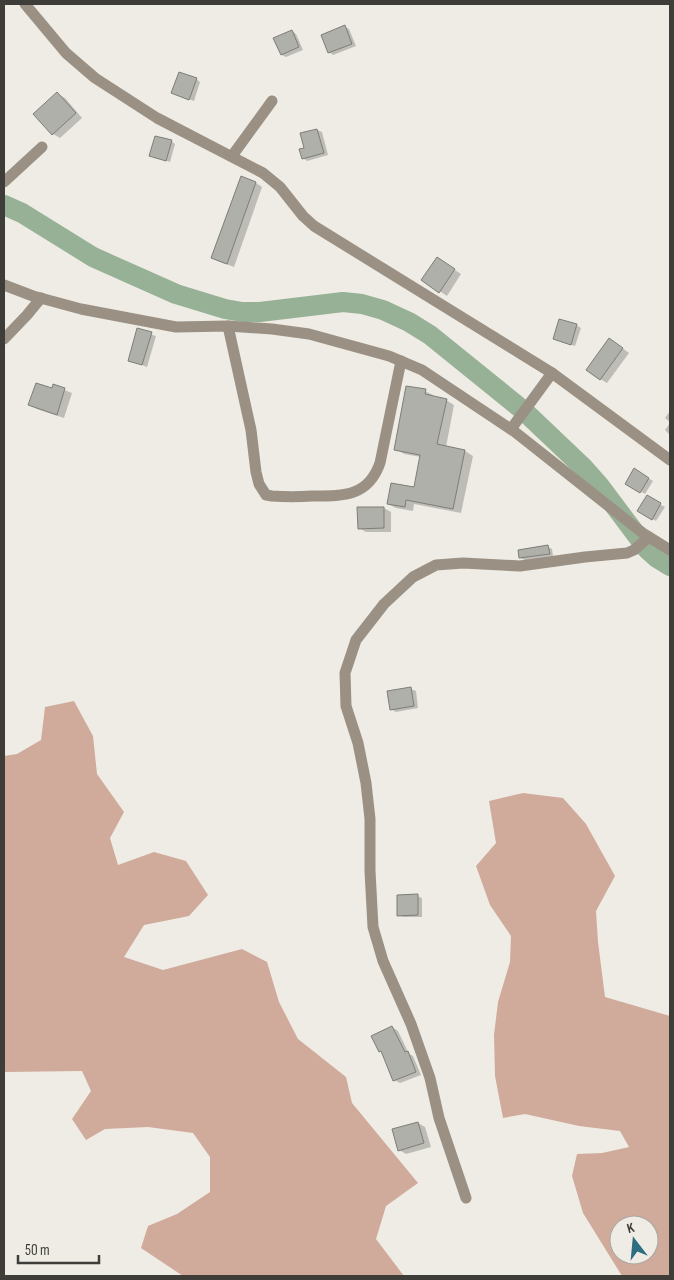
<svg xmlns="http://www.w3.org/2000/svg" width="674" height="1280" viewBox="0 0 674 1280" font-family="'Sofia Sans Condensed',sans-serif">
  <style>
    .forest { fill: #d0ab9b; fill-rule: evenodd }
    .shadow { fill: #0003 }
    .lines { fill: none; stroke-linecap: round; stroke-linejoin: round }
    .river { stroke: #96b196; stroke-width: 20 }
    .building { fill: #aeb0a9; stroke: #7c7e77 }
    .minor { stroke: #9b9084; stroke-width: 11 }
  </style>
  <rect width="100%" height="100%" fill="#eeece4"/>
  <g class="forest">
    <path d="M74,701L93,736L97,774L124,812L110,838L118,865L154,852L186,861L208,895L189,916L144,925L124,957L163,970L242,949L267,962L279,1002L298,1039L346,1077L352,1103L418,1183L386,1206L376,1239L404,1276H183L141,1248L148,1226L177,1214L210,1192V1157L193,1133L148,1127L105,1129L86,1140L72,1119L91,1091L82,1071L4,1072V756L17,754L41,740L45,707Z"/>
    <path d="M523,793L563,798L586,824L615,876L596,911L598,942L605,997L670,1016V1276H622L583,1213L572,1176L577,1154L602,1153L629,1147L620,1131L579,1126L525,1114L503,1118L495,1076L494,1035L498,1002L510,962L511,936L490,905L476,866L496,843L489,801ZM619,1225H649V1255H619Z"/>
  </g>
  <g class="shadow">
    <path d="M345,27L349,29L356,46L333,55L329,52Z"/>
    <path d="M292,31L296,34L303,50L286,57L282,55Z"/>
    <path d="M196,79L200,82L194,101L177,95Z"/>
    <path d="M58,94L65,98L82,118L60,138L53,134Z"/>
    <path d="M317,130L322,132L328,155L307,161L303,158L305,149Z"/>
    <path d="M171,141L175,144L170,162L151,156Z"/>
    <path d="M256,183L262,187L234,267L220,262L213,258Z"/>
    <path d="M444,263L461,274L447,296L423,280Z"/>
    <path d="M576,325L581,328L575,346L554,339Z"/>
    <path d="M138,330L156,336L147,367L129,360Z"/>
    <path d="M610,339L629,353L607,383L600,379Z"/>
    <path d="M54,386L72,393L64,418L37,409L30,405L52,389Z"/>
    <path d="M425,391L433,395V397L446,400L454,405L446,447L465,451L473,456L461,513L414,504L413,511L396,508L388,504L415,488L421,457L404,454L396,449Z"/>
    <path d="M670,411V422L665,418Z"/>
    <path d="M670,423V435L665,430Z"/>
    <path d="M634,470L653,481L645,494L626,483Z"/>
    <path d="M647,497L665,507L656,521L639,511Z"/>
    <path d="M384,508L391,512V532H366L359,528Z"/>
    <path d="M548,547L552,549L553,556L525,560L520,558Z"/>
    <path d="M411,689L416,691L418,708L396,712L391,709Z"/>
    <path d="M417,896L422,898V917H403L398,915Z"/>
    <path d="M392,1027L398,1031L409,1054L413,1056L421,1075L400,1083L394,1080L383,1052L380,1051Z"/>
    <path d="M418,1123L425,1127L431,1147L406,1154L399,1150Z"/>
  </g>
  <g class="lines">
    <path class="river" d="M4,205L22,213L93,257L176,294L225,309L242,312H260L343,302L362,304L383,310L409,322L430,335L524,411L584,468L599,485L647,549L657,558L670,566"/>
  </g>
  <g class="building">
    <path d="M345,25L352,44L328,53L321,35Z"/>
    <path d="M292,30L299,47L281,55L273,38Z"/>
    <path d="M179,72L197,78L189,100L171,93Z"/>
    <path d="M57,92L76,113L52,135L33,114Z"/>
    <path d="M317,129L324,153L302,159L299,149L304,148L300,133Z"/>
    <path d="M155,136L172,140L166,161L149,156Z"/>
    <path d="M241,176L256,182L227,264L211,258Z"/>
    <path d="M437,257L455,269L439,293L421,280Z"/>
    <path d="M559,319L577,324L571,345L553,339Z"/>
    <path d="M137,328L152,332L142,365L128,361Z"/>
    <path d="M609,338L623,348L600,380L586,370Z"/>
    <path d="M36,383L52,388L53,384L65,388L57,415L28,405Z"/>
    <path d="M406,386L426,389L425,394L447,399L437,444L465,450L453,509L406,500L405,507L387,504L391,483L414,487L420,455L394,450Z"/>
    <path d="M634,468L649,478L640,493L625,484Z"/>
    <path d="M647,495L661,503L652,520L637,511Z"/>
    <path d="M357,507H384V528L358,529Z"/>
    <path d="M548,545L550,554L519,558L518,550Z"/>
    <path d="M411,687L414,706L390,710L387,691Z"/>
    <path d="M418,894V915L397,916V895Z"/>
    <path d="M392,1026L405,1052L408,1051L416,1072L393,1081L381,1051L379,1052L371,1036Z"/>
    <path d="M418,1122L424,1143L398,1151L392,1129Z"/>
  </g>
  <g class="lines">
    <g class="minor">
      <path d="M25,4L66,53L95,78L157,118L263,173L280,187L303,216L314,226L552,373L670,460"/>
      <path d="M232,156L272,101"/>
      <path d="M4,182L42,147"/>
      <path d="M4,285L33,296L81,309L176,327L228,326L272,329L309,334L389,356L422,370L515,432L644,534L670,550"/>
      <path d="M228,326L251,430L256,472L259,484L266,495L272,496C285,497 299,497 312,496C343,496 368,497 380,463L401,361"/>
      <path d="M4,339L27,315L41,298"/>
      <path d="M511,429L552,373"/>
      <path d="M466,1198L439,1118L430,1078L411,1024L383,961L373,927L370,871V819L366,783L358,743L346,706L345,673L356,640L384,604L413,577L436,565L463,563L520,566L585,557L627,553L634,550L649,537"/>
    </g>
  </g>
  <rect width="674" height="1280" fill="none" stroke="#3e3d3a" stroke-width="10"/>
  <g transform="translate(634 1240) rotate(344)"><circle r="24" fill="#eeece4" stroke="#a8a6a0"/>
  <path d="M0-4L9 19L0 12L-9 19Z" fill="#2d6e81"/>
  <text y="-8" font-size="14" font-weight="bold" text-anchor="middle" fill="#3e3d3a">K</text>
  </g>
  <path d="M18 1255v8h81v-8" fill="none" stroke="#3e3d3a" stroke-width="2.5"/>
  <text x="25" y="1255" font-size="15" fill="#3e3d3a" stroke="#eeece4" stroke-width="4" paint-order="stroke">50 m</text>
</svg>
